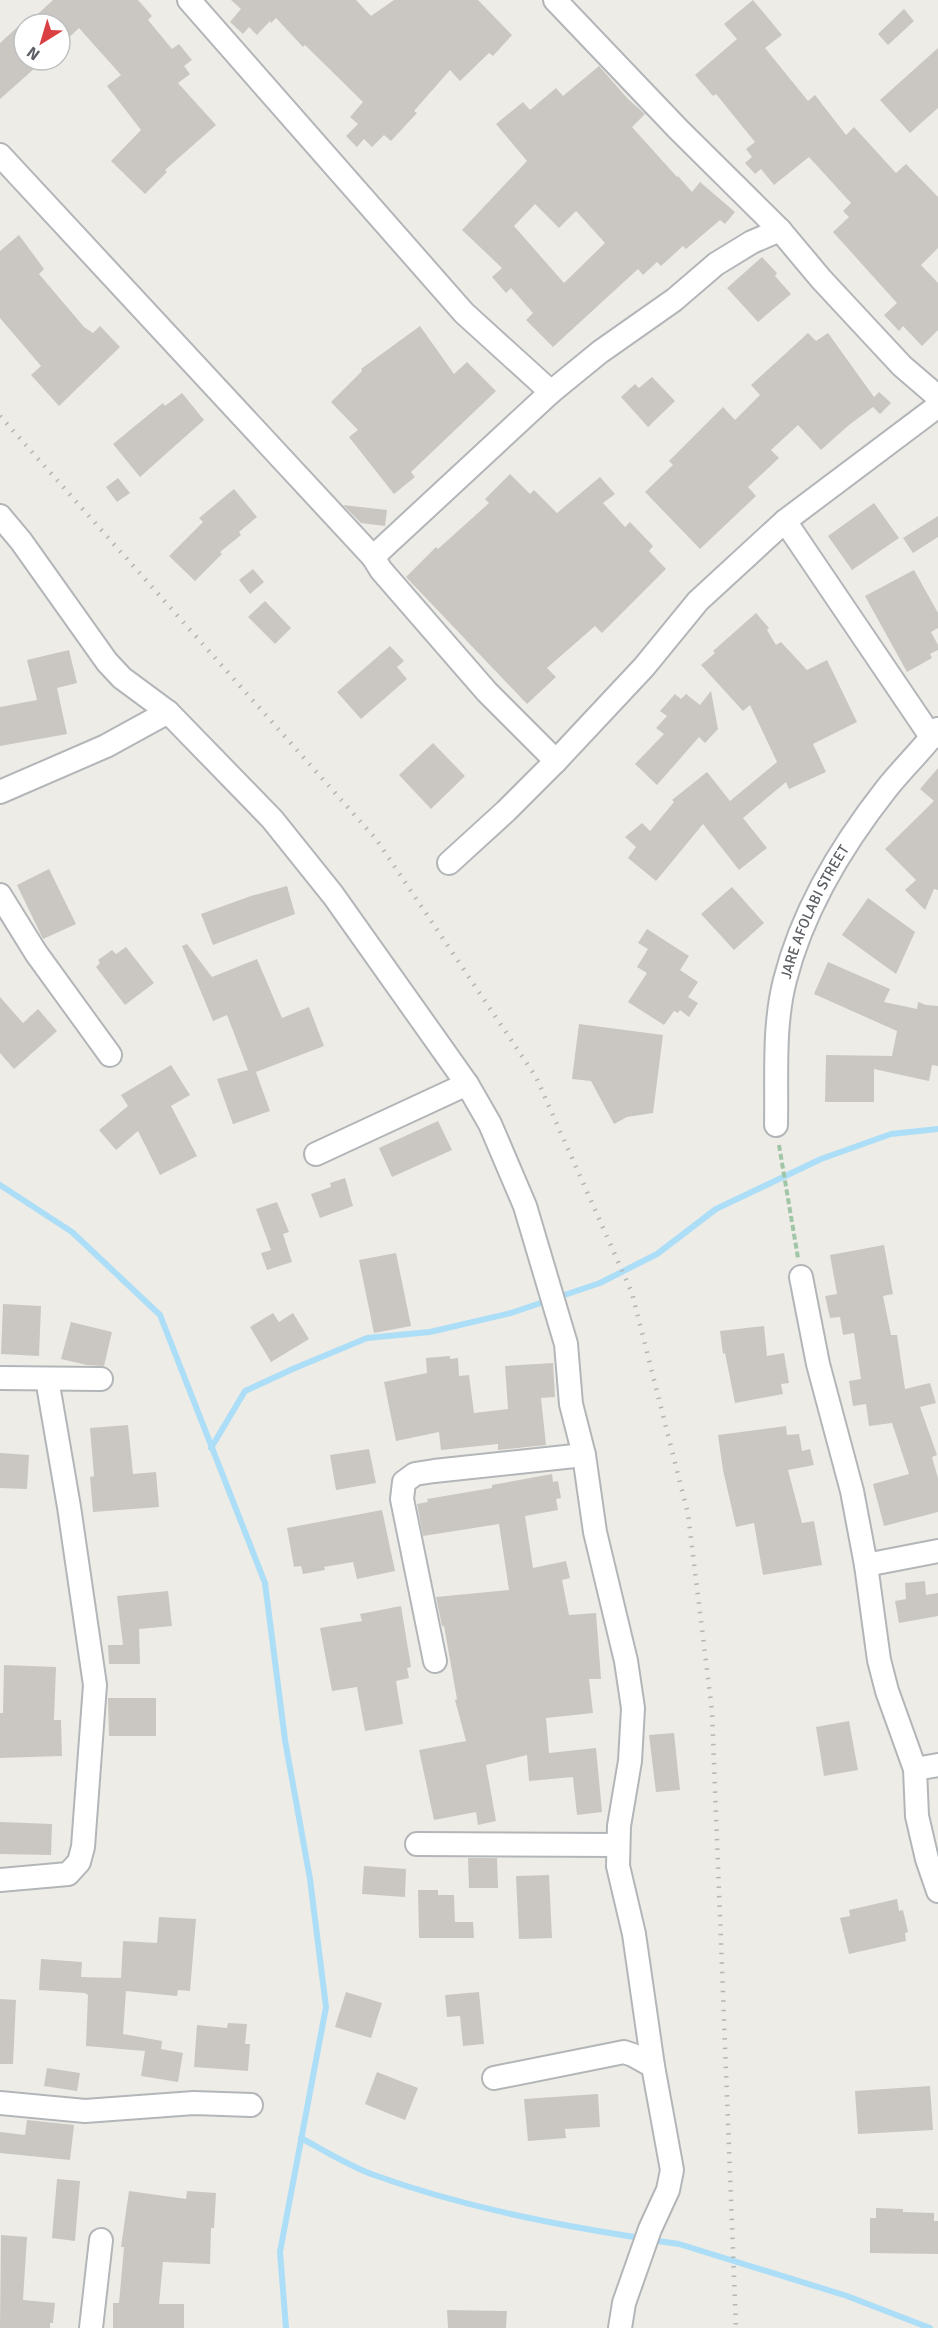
<svg xmlns="http://www.w3.org/2000/svg" width="938" height="2328" viewBox="0 0 938 2328" font-family="Signika,sans-serif">
  <style>
    .lines { fill: none; stroke-linecap: round; stroke-linejoin: round }
    .stream { stroke: #addef8; stroke-width: 6 }
    .building { fill: #cac7c2; fill-rule: evenodd }
    .street-casing { stroke: #b3b6b9; stroke-width: 26 }
    .path { stroke: #a0c6a7; stroke-width: 4; stroke-dasharray: 6 3; stroke-linecap: butt }
    .street { stroke: #fff; stroke-width: 22 }
    .rail { stroke: #b4b5b5; stroke-width: 4.5; stroke-dasharray: 1.5 8; stroke-linecap: butt }
    .labels { text-anchor: middle; stroke-width: 6; stroke-linejoin: round; paint-order: stroke }
    .street-label { font-size: 15px; fill: #5d6165; stroke: #fff }
  </style>
  <rect width="100%" height="100%" fill="#eeece6"/>
  <g class="lines">
    <g class="stream">
      <path d="M0,1185L72,1232L160,1315L265,1583L285,1740L310,1879L326,2007L280,2252L286,2328"/>
      <path d="M211,1448L245,1391L295,1368L367,1338L430,1332L511,1313L600,1283L657,1254L716,1209L821,1159L891,1134L938,1129"/>
      <path d="M301,2138C325,2151 349,2166 374,2175C460,2206 551,2224 641,2238"/>
      <path d="M651,2240L679,2244L847,2296L930,2328"/>
    </g>
  </g>
  <g class="building">
    <path d="M53,0H138L152,16L148,20L172,49L179,44L192,60L184,66L190,74L178,83L216,125L165,170L167,172L145,194L111,161L141,130L107,86L121,75L79,28L60,46V24H27Z"/>
    <path d="M231,0H356L371,16L394,0H478L512,35L493,56L489,53L460,81L450,70L414,111L417,113L391,141L384,135L372,147L364,139L357,147L346,136L358,124L350,117L363,102L305,45L303,47L276,18L271,23L270,21L257,35L249,27L243,34L230,22L241,9Z"/>
    <path d="M753,0L782,35L765,48L808,101L815,95L846,135L854,127L896,173L906,164L938,197V248L921,265L938,283V330L922,346L903,326L899,331L884,315L897,303L833,232L849,217L843,211L851,203L809,157L774,185L761,169L755,174L745,163L752,157L746,149L755,142L716,94L713,96L695,75L737,39L724,24Z"/>
    <path d="M904,9L914,21L888,45L878,34Z"/>
    <path d="M24,21V60H44L0,99V43Z"/>
    <path d="M938,48V108L910,133L880,100Z"/>
    <path d="M599,66L628,99L645,114L632,127L677,177L678,176L692,192L700,182L735,212L725,224L720,220L686,249L683,246L661,266L657,262L643,275L638,269L553,347L526,320L533,313L511,288L506,293L492,277L502,268L462,230L527,161L496,124L523,102L530,110L556,88L563,96ZM535,204L559,228L576,211L605,243L564,283L514,226Z"/>
    <path d="M19,235L44,269L39,274L84,327L93,333L100,326L120,347L59,406L31,375L41,366L0,318V251Z"/>
    <path d="M762,257L777,273L775,276L791,294L758,322L727,288Z"/>
    <path d="M420,326L454,374L467,362L496,391L411,472L415,477L394,494L349,437L358,430L331,402L362,371L361,369Z"/>
    <path d="M808,333L816,341L828,333L874,397L879,392L891,403L880,414L873,407L849,425L821,450L798,425L771,450L779,458L748,487L756,496L700,549L645,492L673,465L669,461L723,407L735,420L760,395L751,385Z"/>
    <path d="M652,377L675,401L648,427L621,397L635,384L639,388Z"/>
    <path d="M182,393L204,420L140,477L113,444L163,403L165,406Z"/>
    <path d="M510,474L530,494L534,490L557,513L600,477L615,494L603,503L625,527L630,522L653,546L649,551L666,569L602,633L595,626L547,668L556,677L527,704L406,577L436,547L438,549L489,503L485,499Z"/>
    <path d="M118,478L130,493L117,502L106,487Z"/>
    <path d="M234,489L257,517L239,532L241,535L220,552L222,554L195,581L169,556L203,522L199,518Z"/>
    <path d="M874,503L899,538L852,570L828,536Z"/>
    <path d="M343,505L387,510L385,526L361,523Z"/>
    <path d="M938,516V537L913,553L903,538Z"/>
    <path d="M253,569L264,582L250,594L239,580Z"/>
    <path d="M914,570L938,613V628L931,632L938,645V650L930,654L932,658L907,672L865,596Z"/>
    <path d="M265,601L291,628L275,644L248,617Z"/>
    <path d="M756,613L769,628L767,630L776,645L781,642L807,670L827,660L857,722L813,744L826,772L789,789L786,782L743,818L767,848L739,870L703,824L656,881L628,858L636,847L625,837L642,823L650,831L674,802L672,800L707,772L730,801L777,762L750,705L743,711L701,665L715,653L713,651Z"/>
    <path d="M390,646L404,661L397,667L407,679L361,719L337,692Z"/>
    <path d="M69,650L77,683L57,688L67,734L0,746V707L37,700L27,660Z"/>
    <path d="M711,691L718,729L705,743L699,737L657,785L635,764L664,734L656,728L667,716L660,711L675,694L681,699L686,694L700,705Z"/>
    <path d="M433,743L465,776L431,809L399,775Z"/>
    <path d="M938,768V890L934,889L925,910L905,890L916,880L885,849L934,801L920,789Z"/>
    <path d="M49,869L76,924L43,939L17,885Z"/>
    <path d="M287,886L295,914L213,945L201,914L251,896Z"/>
    <path d="M732,887L764,923L734,950L701,914Z"/>
    <path d="M868,898L915,932L896,974L842,935Z"/>
    <path d="M647,929L689,956L680,970L698,982L688,997L698,1003L689,1017L680,1010L678,1013L674,1011L664,1025L628,1002L647,973L637,967L648,949L638,943Z"/>
    <path d="M187,944L212,977L257,959L282,1018L309,1007L324,1046L256,1072L270,1111L233,1124L217,1079L248,1070L227,1015L213,1021L182,946Z"/>
    <path d="M126,947L154,983L125,1005L96,967L100,963L98,960L112,950L116,954Z"/>
    <path d="M828,962L890,989L884,1002L917,1009L918,1002L926,1005L938,1006V1066L932,1065L929,1081L874,1069V1102H825L826,1055L892,1056L897,1031L814,994Z"/>
    <path d="M0,997L23,1023L38,1009L57,1031L14,1069L0,1053Z"/>
    <path d="M579,1024L663,1035L653,1113L627,1117L614,1124L591,1081L572,1079Z"/>
    <path d="M171,1065L190,1095L171,1106L197,1156L160,1175L138,1131L116,1150L99,1130L128,1106L121,1095Z"/>
    <path d="M438,1121L452,1150L392,1177L379,1148Z"/>
    <path d="M345,1178L353,1206L320,1218L311,1194L331,1187L330,1183Z"/>
    <path d="M277,1202L289,1232L283,1234L292,1262L267,1270L261,1253L271,1250L256,1209Z"/>
    <path d="M884,1245L893,1294L883,1296L891,1335H897L905,1389L930,1383L936,1403L920,1407L937,1455L932,1457L938,1478V1512L884,1526L873,1484L909,1474L892,1423L869,1426L866,1404L853,1406L849,1381L861,1379L854,1333L843,1335L840,1317L830,1318L825,1296L837,1294L830,1255Z"/>
    <path d="M396,1253L411,1326L374,1333L359,1260Z"/>
    <path d="M3,1304L41,1306L39,1356L1,1354Z"/>
    <path d="M273,1313L279,1322L293,1313L309,1339L271,1362L250,1327Z"/>
    <path d="M71,1322L112,1332L104,1366L87,1365L61,1359Z"/>
    <path d="M764,1326L767,1356L784,1353L789,1383L781,1384L783,1394L735,1403L725,1353L723,1354L720,1331Z"/>
    <path d="M450,1356V1359L458,1358L459,1376L469,1375L474,1413L508,1409L505,1366L553,1363L555,1397L541,1398L546,1445L498,1450V1444L441,1450L439,1432L396,1441L384,1382L427,1373L426,1358Z"/>
    <path d="M128,1425L133,1474L156,1472L159,1507L93,1512L90,1477L94,1476L90,1428Z"/>
    <path d="M786,1426L787,1435L799,1434L802,1451L810,1449L814,1465L788,1470L802,1523L814,1521L822,1565L763,1575L754,1523L736,1527L723,1470L718,1435Z"/>
    <path d="M369,1449L376,1483L336,1490L330,1455Z"/>
    <path d="M0,1453L29,1455L27,1489L0,1488Z"/>
    <path d="M552,1474L553,1482L558,1481L561,1498L556,1499L558,1510L525,1516L533,1568L566,1561L570,1578L562,1580L569,1615L596,1613L601,1679H589L593,1713L546,1718L549,1753L596,1748L602,1812L577,1815L573,1777L529,1781L527,1755L486,1765L496,1821L478,1825L476,1812L434,1820L419,1750L466,1741L455,1700L457,1699L444,1626H442L436,1597L509,1590L499,1524L423,1536L417,1504L428,1502L427,1499L492,1488V1485Z"/>
    <path d="M382,1510L395,1571L357,1579L353,1562L324,1567L325,1570L303,1574L301,1566L294,1567L287,1528Z"/>
    <path d="M925,1581L926,1595L938,1593V1616L899,1623L895,1601L906,1599L905,1583Z"/>
    <path d="M168,1591L172,1626L139,1629L140,1664H109L108,1645H123L117,1596Z"/>
    <path d="M401,1606L411,1667L407,1668L409,1678L396,1681L403,1724L365,1731L357,1687L332,1691L320,1628L362,1621L360,1614Z"/>
    <path d="M4,1665L56,1667L54,1720H61L62,1756L0,1758V1713H3Z"/>
    <path d="M108,1698H156V1736H109Z"/>
    <path d="M849,1721L858,1770L824,1776L816,1727Z"/>
    <path d="M674,1733L680,1790L656,1792L649,1735Z"/>
    <path d="M0,1822L52,1824L51,1855L0,1854Z"/>
    <path d="M468,1858H497L498,1888H469Z"/>
    <path d="M364,1866L406,1869L405,1897L362,1894Z"/>
    <path d="M549,1875L552,1938L519,1939L516,1876Z"/>
    <path d="M418,1890H438V1895H454L455,1922H473L474,1938H419Z"/>
    <path d="M897,1899L899,1911L903,1910L908,1932L905,1933L906,1941L849,1954L840,1918L850,1916L849,1910Z"/>
    <path d="M159,1917L196,1919L190,1991L178,1990L177,1996L126,1991L123,2034L162,2041L161,2049L183,2053L178,2082L141,2076L145,2051L86,2046L88,1995L85,1993L39,1990L41,1959L82,1962L81,1977L121,1978L123,1941L157,1943Z"/>
    <path d="M346,1992L382,2003L371,2038L335,2027Z"/>
    <path d="M479,1992L484,2044L463,2046L460,2016L447,2017L445,1995Z"/>
    <path d="M0,1999L16,2000L13,2064H0Z"/>
    <path d="M228,2023L247,2024L245,2044H250L248,2071L194,2067L197,2025L227,2028Z"/>
    <path d="M47,2068L80,2073L77,2091L44,2086Z"/>
    <path d="M377,2072L418,2088L405,2120L365,2104Z"/>
    <path d="M930,2086L933,2130L858,2134L855,2091Z"/>
    <path d="M598,2094L600,2127L565,2129L566,2138L528,2141L524,2099Z"/>
    <path d="M27,2120L74,2125L70,2160L0,2153V2132L25,2135Z"/>
    <path d="M57,2179L80,2181L75,2241L52,2238Z"/>
    <path d="M129,2191L186,2199L187,2191L216,2193L214,2228H211L210,2264L163,2262L159,2304H184V2328H113V2303H119L124,2247H121Z"/>
    <path d="M876,2208L903,2209V2212L934,2213V2221H938V2254L870,2253V2218H876Z"/>
    <path d="M1,2235L27,2237L23,2300L55,2303L53,2323H50V2328H0Z"/>
    <path d="M447,2310L507,2311L506,2328H448Z"/>
  </g>
  <g class="lines">
    <g class="street-casing">
      <g id="street">
        <path d="M189,0L464,313L551,392"/>
        <path d="M555,0L678,129L780,230L821,279L902,366L938,397"/>
        <path d="M0,155L373,557L381,570L487,692L556,761"/>
        <path d="M0,516L21,541L107,662L122,678L168,712L272,819L333,895L467,1084L490,1124L525,1206L566,1344L571,1404L584,1455L595,1532L626,1661L633,1708L630,1761L619,1826L618,1866L634,1934L653,2066L672,2170L668,2190L650,2229L624,2303L620,2328"/>
        <path d="M785,521L932,738"/>
        <path d="M373,557L551,392L600,352L674,300L716,264L752,242L780,230"/>
        <path d="M0,792L106,746L168,712"/>
        <path d="M449,863L506,811L556,761L644,667L698,601L785,521L938,406"/>
        <path d="M0,895L36,953L110,1055"/>
        <path id="s1" d="M776,1125C777,1078 773,1026 785,980C803,909 842,845 887,788C903,768 922,750 938,729"/>
        <path d="M316,1154L467,1084"/>
        <path d="M801,1277L818,1364L852,1491L866,1565L879,1660L887,1691L915,1769L917,1816L927,1859L938,1891"/>
        <path d="M0,1378L101,1379"/>
        <path d="M866,1565L938,1551"/>
        <path d="M435,1661L402,1499L404,1482L415,1474L434,1471L584,1455"/>
        <path d="M915,1769L938,1765"/>
        <path d="M417,1844L618,1845"/>
        <path d="M0,1880L68,1874L79,1862L83,1847L95,1685L69,1507L47,1379"/>
        <path d="M494,2078L624,2052L633,2055L653,2066"/>
        <path d="M0,2103L85,2111L194,2103L251,2105"/>
        <path d="M91,2328L101,2240"/>
      </g>
    </g>
    <path class="path" d="M779,1145L798,1258"/>
    <use href="#street" class="street"/>
    <path class="rail" d="M0,416L376,839L536,1077L632,1293L688,1514L712,1711L736,2328"/>
  </g>
  <g class="labels">
    <g class="street-label">
      <text dy="5" stroke="none"><textPath href="#s1" startOffset="220">JARE AFOLABI STREET</textPath></text>
    </g>
  </g>
  <g transform="translate(42 42) rotate(217)"><circle r="28" fill="#ffffff" stroke="#bec0c1" stroke-width="1.5"/>
  <path d="M0-4.5L10 22L0 15L-10 22Z" fill="#da4043"/>
  <text y="-9" font-size="16" font-weight="bold" text-anchor="middle" fill="#5d6165">N</text>
  </g>
</svg>
